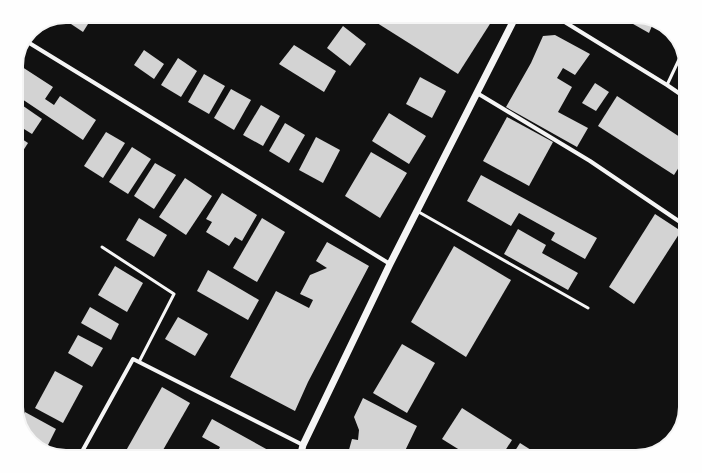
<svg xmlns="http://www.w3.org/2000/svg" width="702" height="473" viewBox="0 0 702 473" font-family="'Nunito Sans',sans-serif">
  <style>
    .building { fill: #d3d3d3 }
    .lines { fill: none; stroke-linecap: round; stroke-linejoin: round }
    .service { stroke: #f5f5f5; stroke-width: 3 }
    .minor { stroke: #f5f5f5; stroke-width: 4 }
    .tertiary { stroke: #f5f5f5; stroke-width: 7 }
    .rim { fill: none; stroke: #f5f5f5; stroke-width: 2 }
  </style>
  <rect width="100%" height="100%" fill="#111"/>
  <g class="building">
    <path d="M66,16H93L83,32L62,18Z"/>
    <path d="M366,16H495L458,74Z"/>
    <path d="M619,16H636L654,21L649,33Z"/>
    <path d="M343,26L366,44L350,66L327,48Z"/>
    <path d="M555,35L590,54L575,75L563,68L557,78L572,87L558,112L588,128L577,147L506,107L531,63L543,36Z"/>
    <path d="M294,45L336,71L324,92L279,64Z"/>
    <path d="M144,50L164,64L154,79L134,65Z"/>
    <path d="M178,58L197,71L181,97L161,85Z"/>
    <path d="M16,63L53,87L45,99L54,105L60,96L96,120L83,140L16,95Z"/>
    <path d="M204,74L225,86L209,114L188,102Z"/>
    <path d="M420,77L446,91L432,118L406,104Z"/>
    <path d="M595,83L609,92L596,111L582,103Z"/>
    <path d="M231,89L251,100L234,130L214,118Z"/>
    <path d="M617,96L686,141V156L674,175L598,126Z"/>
    <path d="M16,101L42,119L32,134L16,124Z"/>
    <path d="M261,105L280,116L263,146L243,135Z"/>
    <path d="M389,113L426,136L409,164L372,141Z"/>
    <path d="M507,117L553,142L529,186L483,161Z"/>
    <path d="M285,123L305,135L289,163L269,151Z"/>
    <path d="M106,132L125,143L103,178L84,166Z"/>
    <path d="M16,135L28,143L19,157L16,155Z"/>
    <path d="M316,137L340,150L323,183L299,170Z"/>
    <path d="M132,147L151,159L128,194L109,182Z"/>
    <path d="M371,152L407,173L380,218L345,196Z"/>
    <path d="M155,163L176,175L154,209L134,196Z"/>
    <path d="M481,175L597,238L585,259L551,240L555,233L519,213L511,226L467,201Z"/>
    <path d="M185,178L212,196L186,235L159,217Z"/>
    <path d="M222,193L257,215L242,241L235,237L229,246L206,232L212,222L206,219Z"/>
    <path d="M655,214L681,231L634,304L609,287Z"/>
    <path d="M139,218L167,235L154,257L126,240Z"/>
    <path d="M262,218L285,232L257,282L233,268Z"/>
    <path d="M518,229L546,245L542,253L578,273L568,290L504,254Z"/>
    <path d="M327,242L369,266L308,382L295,411L230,377L276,291L309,308L313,300L300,294L310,275L327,268L316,261Z"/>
    <path d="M454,246L511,280L466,357L411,322Z"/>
    <path d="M115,266L143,283L127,312L98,295Z"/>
    <path d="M208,270L259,300L248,320L197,291Z"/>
    <path d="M90,307L119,324L111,340L81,323Z"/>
    <path d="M178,317L208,334L195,356L165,339Z"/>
    <path d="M78,335L103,348L92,367L68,353Z"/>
    <path d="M402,344L435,363L407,413L373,393Z"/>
    <path d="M55,371L83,386L63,423L35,408Z"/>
    <path d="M162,387L190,403L159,457H125L123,456Z"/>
    <path d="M363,398L417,426L403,455L383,449L380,457H347L352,439L358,440L359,430L354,417Z"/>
    <path d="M462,408L512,440L501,457H471L442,439Z"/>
    <path d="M25,412L56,429L45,451L38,448L23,432L20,422Z"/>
    <path d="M212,419L268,450L267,457H215L220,447L202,437Z"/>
    <path d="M520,443L542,457H511Z"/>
  </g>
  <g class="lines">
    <g class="service">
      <path d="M667,85L683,51"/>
      <path d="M417,211L588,308"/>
      <path d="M102,247L174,294L139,362"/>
    </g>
    <g class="minor">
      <path d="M555,16L667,85L686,98"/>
      <path d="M26,41L390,264"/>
      <path d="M477,93L590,161L686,226"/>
      <path d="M79,457L133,359L303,445"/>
    </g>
    <path class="tertiary" d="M300,457L303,445L390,264L516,16"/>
  </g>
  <path d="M0 0H702V473H0ZM66 23H636A43 43 0 0 1 679 66V407A43 43 0 0 1 636 450H66A43 43 0 0 1 23 407V66A43 43 0 0 1 66 23Z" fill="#fefefe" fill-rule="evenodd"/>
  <path class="rim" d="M66 23H636A43 43 0 0 1 679 66V407A43 43 0 0 1 636 450H66A43 43 0 0 1 23 407V66A43 43 0 0 1 66 23Z"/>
</svg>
